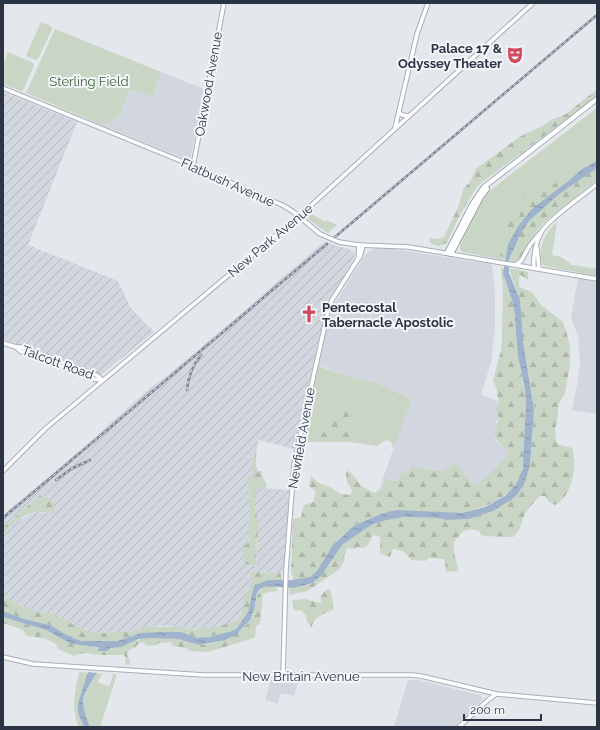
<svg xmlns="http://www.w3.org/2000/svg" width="600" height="730" viewBox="0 0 600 730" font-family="Raleway,sans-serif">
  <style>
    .built { fill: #d2d6de }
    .industrial { fill: url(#industrial-furrows) }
    .green { fill: #c9d6c5 }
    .forest { fill: url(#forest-firs) }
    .water { fill: url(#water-ripples) }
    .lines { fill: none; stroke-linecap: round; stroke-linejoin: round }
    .secondary-casing { stroke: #a9aeb7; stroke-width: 5.5 }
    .highway-casing { stroke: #8b94a3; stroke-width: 6 }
    .secondary { stroke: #fff; stroke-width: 3.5 }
    .highway { stroke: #fff; stroke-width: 4.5 }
    .rail-casing { stroke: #7d8696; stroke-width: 2.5 }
    .rail { stroke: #f4f6f9; stroke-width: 1; stroke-dasharray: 3; stroke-linecap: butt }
    .secondary-bridge-casing { stroke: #a9aeb7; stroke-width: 5.5; stroke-linecap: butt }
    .secondary-bridge { stroke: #fff; stroke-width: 3.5 }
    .labels { text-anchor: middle; stroke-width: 4; stroke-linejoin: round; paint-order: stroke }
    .poi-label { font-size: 13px; font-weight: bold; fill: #2b3445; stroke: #f4f6f9; text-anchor: end }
    .park-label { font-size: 13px; fill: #3f6138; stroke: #f4f6f9 }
    .street-label { font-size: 13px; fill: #2b3445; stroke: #f4f6f9 }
  </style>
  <defs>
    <pattern id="industrial-furrows" width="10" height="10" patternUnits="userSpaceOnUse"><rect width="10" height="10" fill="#d2d6de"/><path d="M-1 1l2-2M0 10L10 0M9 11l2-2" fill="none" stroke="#b4b8c0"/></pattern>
    <pattern id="forest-firs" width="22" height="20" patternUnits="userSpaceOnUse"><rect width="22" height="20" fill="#c9d6c5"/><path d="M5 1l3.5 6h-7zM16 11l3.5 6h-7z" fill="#adb8ab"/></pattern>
    <pattern id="water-ripples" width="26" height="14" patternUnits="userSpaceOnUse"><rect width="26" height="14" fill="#9fb4cc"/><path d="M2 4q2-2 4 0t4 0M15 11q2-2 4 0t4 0" fill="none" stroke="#8293a7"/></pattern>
  </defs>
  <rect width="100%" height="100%" fill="#e4e7ec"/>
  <g class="built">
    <path d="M161,72L204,89L190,161L104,126L119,116L130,89L153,97Z"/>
    <path d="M379,247L491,264L492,266L495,295V329L491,362L481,395L498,401V414L499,418L496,422L497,429L494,434L495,439L507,452L508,455L487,476L477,484L472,483L458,465L453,464L441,471L412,467L408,473L404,472L400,479L397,480L392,481L388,479L384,483L382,488L379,490L411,398L376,383L361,380L321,366H318L317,367L332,308L365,255L371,250Z"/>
    <path d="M578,278L597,282V414L572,410L578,380L580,365L578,336L571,318Z"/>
    <path d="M271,680H299L294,696L281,693L278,704L265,700Z"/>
    <path d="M408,680H419L479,695L482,697V700L455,727H394Z"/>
  </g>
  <g class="industrial">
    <path d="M3,92L77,122L28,245L118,281L130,307L154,332L101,375L3,339Z"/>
    <path d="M325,241L336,246L350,249L355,254L352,262L326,309L294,449L258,440L256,458V457L252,456L251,458L253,474L252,476L247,477L249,485L248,492L250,512L249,536L248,544L243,545V547L245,554V564L247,565L252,566L256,565L258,543L257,515L254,511L256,489L262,488L289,490L285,562L281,575L268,572H251L253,578L251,585L244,599L243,608L238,619L230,624L224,625L216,628L209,629L201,627L194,630L188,628L166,626L148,627L131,631L105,633L86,631L49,612L39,613L3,597V534L13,523L31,514L38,512L45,513L54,512V505L46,497L41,495L39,496L3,528V515L83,448L135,401L202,347Z"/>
  </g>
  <g class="green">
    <path d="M41,22L51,26L52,29L38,59L35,60L26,56Z"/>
    <path d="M55,29L161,72L153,97L130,89L119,116L104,126L26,93Z"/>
    <path d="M8,52L33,63L34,65L23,90L21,91L3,84V65Z"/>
    <path d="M597,108V178L538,227L516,262L462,252L460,249V244L471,220L488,192Z"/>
    <path d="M312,210L313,215L326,222L327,220L337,225L328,233L320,228L307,218L308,213Z"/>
    <path d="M557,222L552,255L561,257L572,265L597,269V276L545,266L542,264C538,247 544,234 557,222Z"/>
    <path d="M318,366L361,380L376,383L412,399L393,449L392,443L387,440L382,442L377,446L349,442H302L301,440Z"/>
    <path d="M81,672L88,673L78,703V713L84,727H78C72,704 74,696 79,673Z"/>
    <path d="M97,673L102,674L98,682L107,686L110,685L113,674H116V678L100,727H90C87,720 82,706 83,699C84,692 93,679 97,673Z"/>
  </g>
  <g class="forest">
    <path d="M597,89V96L480,184C469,196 453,228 447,243L439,246L431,244L429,239L430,238L439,239L444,237L459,205L463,189L470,182L476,169L519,137L544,125L551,120L566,114Z"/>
    <path d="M597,168V180L544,222L535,234L519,260L515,261L509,259L521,233L530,220L559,194Z"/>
    <path d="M564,177L568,178L569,181C540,202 513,220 505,257L500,256L501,249L505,243V232L511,216L513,213L519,210L527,203L523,193V190L526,188C548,195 548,187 564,177Z"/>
    <path d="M501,267L503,268L505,281L514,307L518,357L526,398L524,462C521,488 499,503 475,509C470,511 465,513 460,513C449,513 438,512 427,512C413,512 401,509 388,513C370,517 350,526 337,540C329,550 321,571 311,577C306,580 299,579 293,580L291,571L293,519L301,517L304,505L313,502L316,491L309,486L311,476L319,483L330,487L341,494L350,495L352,492C352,487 348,486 347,481C346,478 346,475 346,472L349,471C354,476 358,480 361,486L375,493L382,488L385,480L386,479C391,480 395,482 400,479V473L402,472L408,473L412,467L441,471L455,463L458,465L471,482L476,484L487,476L508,455L507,452L494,436C496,430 496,424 499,418L496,409L499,402L497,395V390L493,380L501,351L502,338L503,289Z"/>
    <path d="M509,269H514L528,272V280L521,275L519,276V287L532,292L541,305L563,322L567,334L570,348V365L565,393L558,405V415L555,430L556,441L558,444L572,448C578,464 572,497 555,505L549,502L545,496H540C534,502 529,507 525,514C520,524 522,529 513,537L485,536L481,535L479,531C470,529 465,528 459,536C458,538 454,540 454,543C452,552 458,562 458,571L446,572L445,561L444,559L429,558L425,561L411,560L403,551L393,549L390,557L380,554V537L373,535L368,545L363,548L358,547L355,549L347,548L344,556L345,559L340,569L315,586L307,591L289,595L290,588L302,587L312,583L321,576L342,545L373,524L386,520L404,517L437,518L447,520L469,519L489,512L508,502L514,498L522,488L530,465L534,406L524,348L520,300Z"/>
    <path d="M351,408L353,411L354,419L349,439L344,440L336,438L311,440L308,439L306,432L308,429H315L320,426L332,423L337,416L344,413L347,409Z"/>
    <path d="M255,455L256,457C256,462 255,466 258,471H262V476L267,485L265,488L257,489L256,491L255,511C261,520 256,552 256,565L254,566L245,564C245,557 242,550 243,545L248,544L250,512L248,492L249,485L247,477L253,475L251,458Z"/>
    <path d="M40,495L46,497L54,503V513C48,513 43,512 38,512C24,513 12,524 3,534V528Z"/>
    <path d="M251,572L279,573L281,575L282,580H267L255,585L253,589L248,612L237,628L232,631L204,638H197L181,632H156L141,633L117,641H81L65,634L50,625L24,619L3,611V597L39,613L49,612L86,631L105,633L131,631L148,627H183L194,630L202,627C211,630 216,627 223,625C235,622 240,620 243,608C244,605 243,601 244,598C246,593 250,589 251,584C252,582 252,580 253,578L250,575Z"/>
    <path d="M266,586H275L278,591L268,592L263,594L260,624L256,626L255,637L254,638L208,652L189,651L186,648L173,646L170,642L159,643L157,645L147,646L142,642L138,644L136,647L129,650L127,654L130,661L129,665L125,664L126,659L124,655C116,655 108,655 100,655C90,654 83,651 74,656L58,649L56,644C47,638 37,637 26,636L23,630L3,623V617L46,630L71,644L98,647L107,651C112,647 116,648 121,646C127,645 133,641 139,640C150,636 164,638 176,639C191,640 198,648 214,643C229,638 241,634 250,620C258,609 252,592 266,586Z"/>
    <path d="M329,589L330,590C332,596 334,604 333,610C325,613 313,617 312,627H311L307,621L306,615L301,610L298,611L294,610L292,600L305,599L320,603L321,602V596L325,591Z"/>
  </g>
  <g class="water">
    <path d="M597,161V168L559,194L530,220L521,233L509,259V273L520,300L524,348L534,409L530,465L524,485L516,496L511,500L493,511L469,519L447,520L437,518L404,517L387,520L373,524L342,545L321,576L312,583L303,586L293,588L266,586L260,589L257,593L254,610L250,620L237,634L225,640L200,645L178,639L153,638L139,639L121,647L111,648L107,651H98L99,648L98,647L71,644L46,630L3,617V611L24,619L50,625L65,634L81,641H117L141,633L156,632H181L197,638L209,637L232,631L237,628L248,612L253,589L255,585L268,580H292L310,577L317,571L333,545L338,540L351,528L364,521L384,513L397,510L462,513L485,507L505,496L516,484L523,469L526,400L524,384L518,357L514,307L503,273L508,244L519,225L533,208L571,179L582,169Z"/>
    <path d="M88,672L97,673C93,679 84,692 83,699C82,706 87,720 90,727H84L78,713V703Z"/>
  </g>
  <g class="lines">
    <g class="secondary-casing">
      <g id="secondary">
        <path d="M3,88L193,166L282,205C297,212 307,224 320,234"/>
        <path d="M399,112L402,115L409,116"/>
        <path d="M395,128L417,34L428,3"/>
        <path d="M193,166L224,3"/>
        <path d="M339,242L359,245L409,247L597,279"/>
        <path d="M537,248L539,269"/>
        <path d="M358,259L359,245"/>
        <path d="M517,264L521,261L530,245L540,233"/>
        <path d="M534,268C533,256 536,242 542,231C551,217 583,196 597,184"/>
        <path d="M3,343L16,347L20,351L94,379L102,380"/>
        <path d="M16,347H21L94,374L98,376L102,380"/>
        <path d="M3,471L45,429L305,211L533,3"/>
        <path d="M3,657L33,664L204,675H412L421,676L497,694L597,703"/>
        <path d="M283,675L286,570L294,464L328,311L332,300L358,259L360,257L363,245"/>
        <path d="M459,727L488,700L496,694"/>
      </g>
    </g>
    <g class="highway-casing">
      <g id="highway">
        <path d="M447,253L473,203L484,187L597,99"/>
        <path d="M451,254L481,197L487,189"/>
      </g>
    </g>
    <use href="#secondary" class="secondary"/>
    <use href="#highway" class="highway"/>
    <g class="rail-casing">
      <g id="rail">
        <path d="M335,237L597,15"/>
        <path d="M187,390C188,376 192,366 201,355"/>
        <path d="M56,480L71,469L90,460"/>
        <path d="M3,518L327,244"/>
      </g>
    </g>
    <use href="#rail" class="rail"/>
    <g class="secondary-bridge-casing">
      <path id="secondary-bridge" d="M320,234L339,242"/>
    </g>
    <use href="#secondary-bridge" class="secondary-bridge"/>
  </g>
  <defs>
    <g id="theatre-bare" transform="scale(1.38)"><path d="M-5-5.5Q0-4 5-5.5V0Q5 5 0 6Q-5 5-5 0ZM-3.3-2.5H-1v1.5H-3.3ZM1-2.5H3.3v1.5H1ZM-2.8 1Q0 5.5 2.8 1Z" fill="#d1495b" stroke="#f4f6f9" stroke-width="2.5" paint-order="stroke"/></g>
    <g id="church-bare" transform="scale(1.38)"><path d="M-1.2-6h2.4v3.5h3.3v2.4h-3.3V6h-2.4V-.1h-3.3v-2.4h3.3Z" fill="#d1495b" stroke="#f4f6f9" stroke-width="2.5" paint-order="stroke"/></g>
  </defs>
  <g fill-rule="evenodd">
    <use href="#theatre-bare" x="515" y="55"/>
    <use href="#church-bare" x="309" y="314"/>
  </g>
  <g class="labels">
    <g class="poi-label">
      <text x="502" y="53">Palace 17 &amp;<tspan x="502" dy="15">Odyssey Theater</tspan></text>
      <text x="322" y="312" text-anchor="start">Pentecostal<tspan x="322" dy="15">Tabernacle Apostolic</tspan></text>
    </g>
    <g class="park-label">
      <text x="89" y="86">Sterling Field</text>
    </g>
    <g class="street-label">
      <text transform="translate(208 84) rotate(-80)" y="5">Oakwood Avenue</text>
      <text transform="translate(228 182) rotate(24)" y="5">Flatbush Avenue</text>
      <text transform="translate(270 240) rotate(-40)" y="5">New Park Avenue</text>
      <text transform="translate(58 362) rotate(20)" y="5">Talcott Road</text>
      <text transform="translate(301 438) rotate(-80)" y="5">Newfield Avenue</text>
      <text x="301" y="681">New Britain Avenue</text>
    </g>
  </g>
  <rect width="600" height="730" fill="none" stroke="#2b3445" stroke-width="8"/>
  <path d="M464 714v6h77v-6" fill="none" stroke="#2b3445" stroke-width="2"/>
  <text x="470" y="714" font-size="12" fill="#2b3445" stroke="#f4f6f9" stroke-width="3" paint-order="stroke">200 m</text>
</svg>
